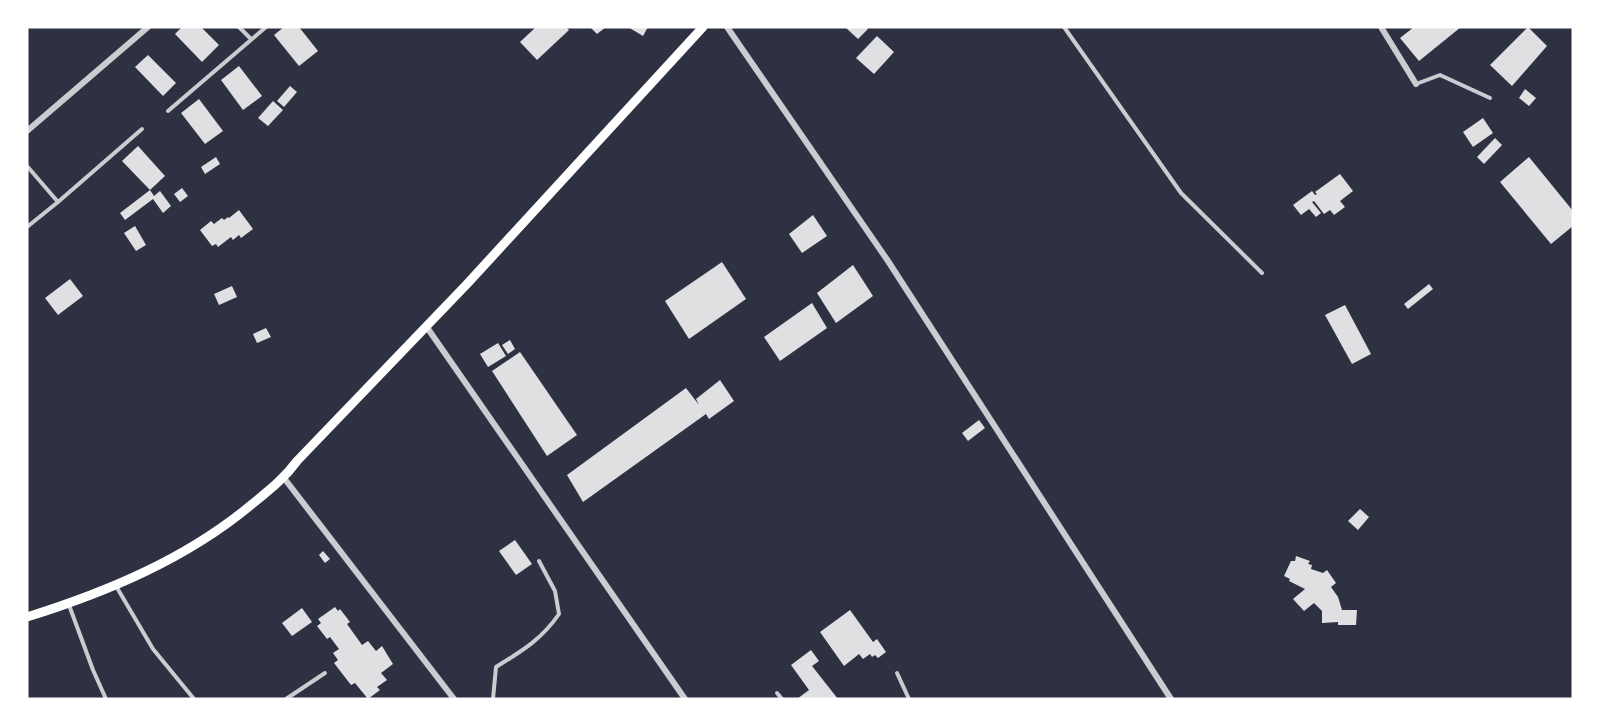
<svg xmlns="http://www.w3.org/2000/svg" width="1600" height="726" viewBox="0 0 1600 726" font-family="Mulish,sans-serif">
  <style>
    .building { fill: #e0e0e3 }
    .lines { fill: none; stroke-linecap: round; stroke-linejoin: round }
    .service { stroke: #caccd0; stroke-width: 4 }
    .minor { stroke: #caccd0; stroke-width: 6 }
    .secondary { stroke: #fff; stroke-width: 9 }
  </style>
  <rect width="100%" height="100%" fill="#2d3142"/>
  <g class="building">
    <path d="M182,27H201L219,45L202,62L175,34Z"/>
    <path d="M284,27H299L318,51L299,66L274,35Z"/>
    <path d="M536,27H566L569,30L537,60L520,42Z"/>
    <path d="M590,27H606L597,34Z"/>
    <path d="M628,27H648L643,36Z"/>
    <path d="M845,27H866L868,29L858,39Z"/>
    <path d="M1414,27H1461L1419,61L1400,38Z"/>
    <path d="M1528,27L1547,46L1512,86L1490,65Z"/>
    <path d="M877,36L894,52L874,74L856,58Z"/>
    <path d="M148,55L176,83L163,96L135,67Z"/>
    <path d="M239,66L262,96L243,110L221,80Z"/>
    <path d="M290,86L297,92L284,107L277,101Z"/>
    <path d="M1525,89L1536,98L1529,106L1519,98Z"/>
    <path d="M199,99L223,131L205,144L181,113Z"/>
    <path d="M273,101L283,110L268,126L258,118Z"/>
    <path d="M1483,118L1493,133L1473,147L1463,132Z"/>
    <path d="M1495,138L1502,145L1484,164L1477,157Z"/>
    <path d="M138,146L165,176L150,190L122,161Z"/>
    <path d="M216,157L220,164L205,174L201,167Z"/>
    <path d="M1529,157L1573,211V226L1551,244L1500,182Z"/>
    <path d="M1340,174L1353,191L1340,201L1345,207L1334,215L1330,210L1324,214L1314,201L1312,202L1321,213L1316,217L1309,209L1301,215L1293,205L1312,191L1315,195L1317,194L1315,192Z"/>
    <path d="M182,188L188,196L180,202L174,194Z"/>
    <path d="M150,190L154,196L160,191L171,206L163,213L153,199L125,220L120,213Z"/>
    <path d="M239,210L253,229L241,238L239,235L233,240L231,237L218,247L216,244L212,246L200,230L211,221L214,224L222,218L224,220L228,217L229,218Z"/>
    <path d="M813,215L827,236L802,253L789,234Z"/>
    <path d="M135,226L146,245L136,251L124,233Z"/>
    <path d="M722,262L746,299L689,339L665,301Z"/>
    <path d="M853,265L873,296L836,323L817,293Z"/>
    <path d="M70,279L83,296L58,315L45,298Z"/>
    <path d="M1429,284L1433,289L1408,309L1404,304Z"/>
    <path d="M232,286L237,297L219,305L214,294Z"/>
    <path d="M812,303L827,328L780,361L764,337Z"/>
    <path d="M1345,305L1371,354L1352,364L1325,315Z"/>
    <path d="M266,328L271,337L257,343L253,334Z"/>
    <path d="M510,340L515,349L508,354L502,345Z"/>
    <path d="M498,343L506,356L488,367L480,354Z"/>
    <path d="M520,352L577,435L547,456L492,371Z"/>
    <path d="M720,380L734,401L709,419L706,414L583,502L567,475L686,388L699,405L696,399Z"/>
    <path d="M979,420L985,428L968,441L962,433Z"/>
    <path d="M1360,509L1369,517L1358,530L1348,521Z"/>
    <path d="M515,540L532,564L516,575L499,551Z"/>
    <path d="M323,551L330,559L325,563L319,555Z"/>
    <path d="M1296,556L1310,561L1308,564L1312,565L1311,569L1323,573L1327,570L1336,583L1331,587L1338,597L1342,610H1357L1356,625H1338V622L1322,623V611L1314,603L1304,611L1293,599L1305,589L1289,581L1290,579L1284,576L1291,561H1295Z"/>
    <path d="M335,607L338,611L340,609L350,622L347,624L362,645L368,641L376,651L382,646L393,664L381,673L387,680L377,687L380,690L368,699L355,683L351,685L334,663L338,660L333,653L339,649L330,637L327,639L317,626L321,623L318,619Z"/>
    <path d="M302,608L312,622L292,636L282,623Z"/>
    <path d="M850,610L873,642L877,639L886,652L878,658L875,655L872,657L870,654L863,659L859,654L844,666L820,632Z"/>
    <path d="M811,650L819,661L812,666L838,699H797L809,690L791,665Z"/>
  </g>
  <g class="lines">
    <g class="service">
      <path d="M239,27L251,39"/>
      <path d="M1064,27L1181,193L1262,273"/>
      <path d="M1416,84L1440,75L1490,98"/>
      <path d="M168,111L266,27"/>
      <path d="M27,166L58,202L142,129"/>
      <path d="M27,227L58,202"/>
      <path d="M116,586L153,649L194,699"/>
      <path d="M69,605L93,670L106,699"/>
      <path d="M897,673L909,699"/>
      <path d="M777,693L782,699"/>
      <path d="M286,699L325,673"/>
      <path d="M493,699L496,667C522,651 542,639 559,614L555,591L539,561"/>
    </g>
    <g class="minor">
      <path d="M727,27L888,261L1171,699"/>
      <path d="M1381,27L1416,84"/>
      <path d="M27,131L148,27"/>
      <path d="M426,326L685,699"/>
      <path d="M284,478L454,699"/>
    </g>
    <path class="secondary" d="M27,617C107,592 186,559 251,505C268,491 284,479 297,461L467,284L703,27"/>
  </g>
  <rect width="1600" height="726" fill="none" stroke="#ffffff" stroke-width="57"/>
</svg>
